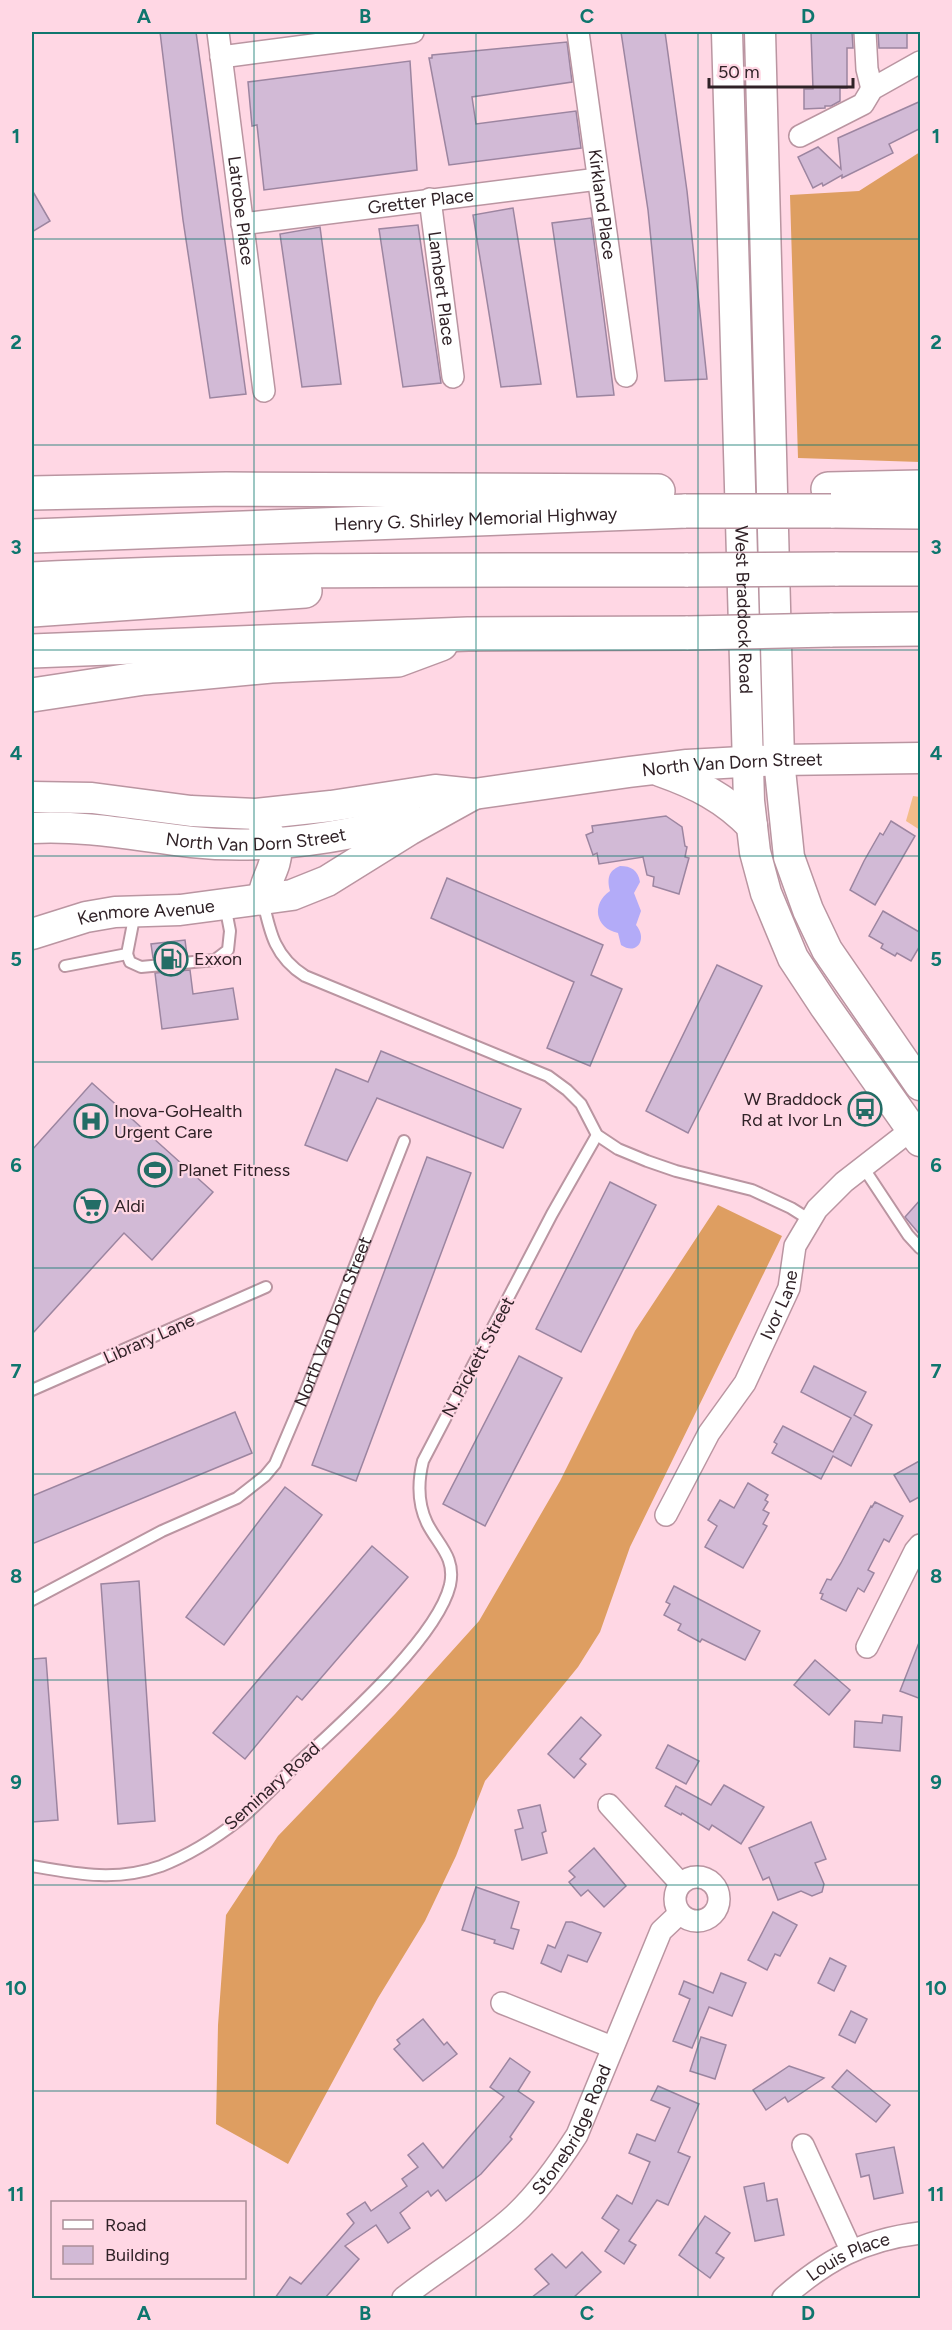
<svg xmlns="http://www.w3.org/2000/svg" width="952" height="2330" viewBox="0 0 952 2330" font-family="Figtree,sans-serif">
  <style>
    .green { fill: #f3bc89 }
    .forest { fill: #de9e61 }
    .water { fill: #b3abf8 }
    .building { fill: #d2bad6; stroke: #9c85a0; stroke-width: 1.5 }
    .lines { fill: none; stroke-linecap: round; stroke-linejoin: round }
    .lane-casing { stroke: #ba95a1; stroke-width: 14 }
    .street-casing { stroke: #ba95a1; stroke-width: 24 }
    .secondary-casing { stroke: #ba95a1; stroke-width: 33 }
    .highway-casing { stroke: #ba95a1; stroke-width: 36 }
    .lane { stroke: #fff; stroke-width: 10 }
    .street { stroke: #fff; stroke-width: 21 }
    .secondary { stroke: #fff; stroke-width: 30 }
    .highway { stroke: #fff; stroke-width: 33 }
    .highway-bridge-casing { stroke: #ba95a1; stroke-width: 36; stroke-linecap: butt }
    .highway-bridge { stroke: #fff; stroke-width: 33 }
    .grid { fill: none; stroke: #0f766e; stroke-width: 1.5; stroke-opacity: 0.55 }
    .labels { text-anchor: middle; stroke-width: 4.5; stroke-linejoin: round; paint-order: stroke }
    .street-label { font-size: 18px; fill: #302227; stroke: #ffd7e4 }
    .poi-label { font-size: 18px; fill: #302227; stroke: #ffd7e4; text-anchor: start }
    .neatline { fill: none; stroke: #0f766e; stroke-width: 2 }
    .grid-label { font-size: 20px; text-anchor: middle; font-weight: bold; fill: #0f766e }
  </style>
  <rect width="100%" height="100%" fill="#ffd7e4"/>
  <path class="green" d="M913,796L920,797V830L906,821Z"/>
  <g class="forest">
    <path d="M920,152V462L798,458L790,195L859,191Z"/>
    <path d="M718,1205L782,1236L630,1547L600,1632L578,1667L485,1781L456,1856L425,1921L378,1998L288,2164L216,2124L218,2025L226,1915L278,1836L395,1714L479,1621L560,1481L635,1331Z"/>
  </g>
  <path class="water" d="M620,866C631,866 638,870 640,882L634,893L641,911L636,925C648,939 637,956 621,945L618,933C595,928 591,904 610,891C607,879 608,871 620,866Z"/>
  <g class="building">
    <path d="M160,32H196L246,394L210,398L183,220Z"/>
    <path d="M621,32H665L687,191L707,379L665,381L648,210Z"/>
    <path d="M811,32H852L853,48H847V88H840V101L831,106H825V108L804,109V89H813Z"/>
    <path d="M878,32H907V48H879Z"/>
    <path d="M567,42L572,82L472,97L476,124L576,111L581,148L449,165L429,58H432V55Z"/>
    <path d="M410,61L417,170L264,190L257,125L252,126L248,82Z"/>
    <path d="M921,101V128L889,144L893,153L842,178V175L823,186L822,183L813,188L798,157L818,147L841,169L838,138Z"/>
    <path d="M32,190L50,221L32,232Z"/>
    <path d="M513,208L541,384L501,387L473,215Z"/>
    <path d="M591,218L614,395L577,397L552,223Z"/>
    <path d="M418,225L441,383L403,387L379,229Z"/>
    <path d="M320,227L341,384L302,387L280,234Z"/>
    <path d="M666,816L682,827L685,846L687,847L685,857L689,858L679,894L653,886L654,877L647,875L643,857L599,864L597,853L593,855L586,835L593,832L592,826Z"/>
    <path d="M891,821L915,836L875,905L850,890L864,861L880,833L883,835Z"/>
    <path d="M447,878L603,945L591,975L622,989L590,1066L547,1048L574,982L431,918Z"/>
    <path d="M883,911L921,933V944L911,961L897,953L895,956L881,948L883,944L869,936Z"/>
    <path d="M185,940L187,955L153,958L151,944Z"/>
    <path d="M717,965L762,986L688,1133L646,1111Z"/>
    <path d="M190,970L193,994L233,988L238,1019L162,1029L155,973Z"/>
    <path d="M381,1051L521,1109L503,1148L377,1098L347,1161L305,1145L336,1069L368,1082Z"/>
    <path d="M92,1083L213,1192L152,1260L124,1233L32,1334V1150Z"/>
    <path d="M427,1157L471,1173L356,1481L312,1465Z"/>
    <path d="M610,1182L656,1205L581,1352L536,1329Z"/>
    <path d="M921,1199V1236L905,1217Z"/>
    <path d="M519,1356L562,1378L485,1526L443,1504Z"/>
    <path d="M814,1366L866,1392L854,1415L872,1425L851,1466L833,1456L821,1479L772,1453L777,1444L774,1442L783,1426L833,1452L851,1418L801,1392Z"/>
    <path d="M235,1412L252,1453L32,1544V1496Z"/>
    <path d="M921,1460V1496L910,1502L894,1475Z"/>
    <path d="M748,1483L768,1495L765,1500L768,1502L763,1510L769,1513L763,1524L767,1526L743,1568L705,1547L717,1526L708,1520L720,1500L734,1508Z"/>
    <path d="M285,1487L322,1515L224,1645L186,1617Z"/>
    <path d="M875,1502L903,1516L889,1542L884,1539L868,1570L874,1573L864,1592L858,1588L846,1611L821,1599L823,1594L820,1593L827,1579L831,1580L841,1563L871,1506L872,1507Z"/>
    <path d="M372,1546L408,1577L302,1700L297,1696L245,1759L213,1733Z"/>
    <path d="M139,1581L155,1821L118,1824L101,1584Z"/>
    <path d="M674,1586L760,1631L745,1660L702,1639L700,1642L678,1630L681,1624L664,1615L670,1604L666,1602Z"/>
    <path d="M920,1640H921V1699L900,1691Z"/>
    <path d="M46,1658L58,1820L32,1822V1659Z"/>
    <path d="M815,1660L850,1690L829,1715L794,1685Z"/>
    <path d="M883,1715L902,1717L900,1751L854,1747L855,1721L882,1723Z"/>
    <path d="M581,1717L601,1735L580,1759L586,1764L574,1778L548,1754Z"/>
    <path d="M668,1745L699,1761L686,1784L656,1768Z"/>
    <path d="M724,1785L764,1807L741,1844L712,1825L709,1830L682,1813L681,1815L665,1806L676,1786L711,1805Z"/>
    <path d="M540,1805L546,1831L542,1833L547,1853L522,1860L515,1830L523,1828L518,1810Z"/>
    <path d="M811,1822L826,1859L815,1863L824,1884L822,1892L812,1896L801,1891L778,1900L769,1877L763,1880L749,1848Z"/>
    <path d="M594,1848L626,1886L604,1907L588,1890L581,1896L569,1882L575,1877L569,1871Z"/>
    <path d="M476,1887L519,1902L511,1928L519,1930L513,1949L494,1943L495,1940L462,1930Z"/>
    <path d="M773,1912L797,1925L780,1956L775,1954L767,1970L748,1960Z"/>
    <path d="M566,1922H572L601,1933L587,1962L568,1955L561,1972L541,1963L548,1945L555,1948Z"/>
    <path d="M830,1958L846,1966L834,1991L818,1983Z"/>
    <path d="M721,1973L746,1983L732,2016L709,2007L692,2048L673,2041L690,1999L679,1994L684,1981L713,1993Z"/>
    <path d="M851,2011L867,2019L855,2043L839,2035Z"/>
    <path d="M423,2019L444,2045L447,2042L457,2054L423,2081L394,2049L400,2044L397,2040Z"/>
    <path d="M701,2037L726,2045L715,2079L690,2071Z"/>
    <path d="M510,2058L530,2072L518,2091L534,2102L510,2137L512,2139L481,2174L446,2201L438,2190L431,2196L428,2191L400,2213L410,2228L388,2243L376,2225L345,2246L359,2259L325,2298H275L290,2277L301,2284L354,2223L347,2214L365,2202L371,2211L407,2186L402,2179L418,2167L408,2155L423,2143L443,2168L504,2097L490,2087Z"/>
    <path d="M789,2066L824,2078L788,2102L785,2097L766,2110L753,2090Z"/>
    <path d="M847,2070L890,2105L876,2122L832,2087Z"/>
    <path d="M658,2086L699,2104L678,2152L690,2157L668,2205L657,2200L629,2241L636,2245L624,2264L605,2251L619,2230L602,2218L617,2195L632,2204L650,2162L629,2153L637,2134L655,2141L670,2108L651,2100Z"/>
    <path d="M894,2147L903,2193L874,2199L869,2175L861,2177L856,2154Z"/>
    <path d="M764,2183L767,2201L777,2199L784,2235L755,2241L744,2187Z"/>
    <path d="M705,2216L730,2233L716,2253L724,2258L710,2278L679,2255Z"/>
    <path d="M582,2252L601,2272L573,2298H531L549,2284L535,2269L552,2254L566,2268Z"/>
  </g>
  <g class="lines">
    <g class="lane-casing">
      <g id="lane">
        <path d="M263,901C270,933 275,957 305,976L548,1076L567,1090L581,1104L597,1135L618,1149L647,1161L676,1171L752,1190L791,1208L810,1220"/>
        <path d="M127,954L130,962L141,967L215,960L228,950L230,931L225,905"/>
        <path d="M65,966L127,954L135,913"/>
        <path d="M863,1167L908,1235L920,1248"/>
        <path d="M32,1390L266,1287"/>
        <path id="s1" d="M32,1600L162,1531L237,1498L265,1476L275,1464L303,1398L404,1141"/>
        <path d="M32,1866C77,1874 116,1882 161,1866C189,1855 216,1838 239,1820C260,1803 279,1782 298,1763C340,1724 437,1639 450,1585C456,1557 438,1545 427,1523C418,1504 418,1481 423,1461L552,1214L597,1135"/>
      </g>
    </g>
    <g class="street-casing">
      <g id="street">
        <path id="s2" d="M218,32L264,391"/>
        <path id="s3" d="M578,32L626,376"/>
        <path d="M865,32L867,69L872,89"/>
        <path d="M221,57L413,32"/>
        <path d="M800,136L863,104L872,89L920,62"/>
        <path id="s4" d="M430,199L453,377"/>
        <path id="s5" d="M242,224L598,179"/>
        <path id="s6" d="M666,1515L709,1433L745,1383L789,1288L795,1246L817,1209L844,1182L920,1123"/>
        <path d="M867,1647L915,1551L920,1545"/>
        <path d="M609,1805L680,1883"/>
        <circle cx="697" cy="1899" r="22"/>
        <path d="M502,2003L612,2047"/>
        <path d="M803,2145L851,2250"/>
        <path id="s7" d="M403,2298C439,2269 480,2246 514,2215C539,2192 559,2163 577,2135L661,1931L679,1914"/>
        <path id="s8" d="M783,2298C826,2260 863,2240 920,2233"/>
      </g>
    </g>
    <g class="secondary-casing">
      <g id="secondary">
        <path id="s9" d="M727,32L749,801L755,852L766,893L793,958L824,1005L920,1141"/>
        <path d="M760,32L779,760L789,857L808,910L827,950L920,1085"/>
        <path d="M660,771C697,784 725,798 752,826"/>
        <path id="s10" d="M32,797L92,798L191,811L256,814L331,806L435,790L474,794L629,772L687,765L779,760L920,758"/>
        <path id="s11" d="M32,828C86,825 138,836 192,842C266,850 338,839 410,819"/>
        <path d="M263,900C263,882 278,867 276,849C275,842 268,833 264,827"/>
        <path id="s12" d="M32,934L86,917L115,912L180,910L292,895L327,881L409,830L474,794"/>
      </g>
    </g>
    <g class="highway-casing">
      <g id="highway">
        <path d="M828,489L920,487"/>
        <path d="M32,493L226,489L658,491"/>
        <path d="M831,511L920,512"/>
        <path id="s13" d="M32,536L686,511"/>
        <path d="M835,569H920"/>
        <path d="M32,579C250,568 469,570 688,570"/>
        <path d="M32,610L305,591"/>
        <path d="M830,630L920,629"/>
        <path d="M32,651L468,634L688,633"/>
        <path d="M32,695L144,678L271,666L398,660L441,644"/>
      </g>
    </g>
    <use href="#lane" class="lane"/>
    <use href="#street" class="street"/>
    <use href="#secondary" class="secondary"/>
    <use href="#highway" class="highway"/>
    <g class="highway-bridge-casing">
      <g id="highway-bridge">
        <path d="M686,511H831"/>
        <path d="M688,570L835,569"/>
        <path d="M688,633L830,630"/>
      </g>
    </g>
    <use href="#highway-bridge" class="highway-bridge"/>
  </g>
  <path class="grid" d="M254,32V2298M476,32V2298M698,32V2298M32,239H920M32,445H920M32,650H920M32,856H920M32,1062H920M32,1268H920M32,1474H920M32,1680H920M32,1885H920M32,2091H920"/>
  <defs>
    <g id="fuel-ring" transform="scale(1.725)"><circle r="9.5" fill="#ffd7e4" stroke="#236d66" stroke-width="1.5"/><path d="M-5.5-6h7V0h2V4h1.3V-2.5L3-4.5l.8-.8L6-3V5H2.5V1h-1V6h-7ZM-4.2-4.7v3.2H.2V-4.7Z" fill="#236d66"/></g>
    <g id="bus-ring" transform="scale(1.725)"><circle r="9.5" fill="#ffd7e4" stroke="#236d66" stroke-width="1.5"/><path d="M-5-6H5V4H4V6H2V4H-2V6H-4V4H-5ZM-3.5-4V0h7V-4ZM-3.5 1.2v1.5H-2V1.2ZM2 1.2v1.5H3.5V1.2Z" fill="#236d66"/></g>
    <g id="hospital-ring" transform="scale(1.725)"><circle r="9.5" fill="#ffd7e4" stroke="#236d66" stroke-width="1.5"/><path d="M-5-5h3v3.5h4V-5h3V5h-3V1.5h-4V5h-3Z" fill="#236d66"/></g>
    <g id="stadium-ring" transform="scale(1.725)"><circle r="9.5" fill="#ffd7e4" stroke="#236d66" stroke-width="1.5"/><path d="M0-5a6.5 5 0 1 0 0 10a6.5 5 0 1 0 0-10ZM-3.5-1.8h7v3.6h-7Z" fill="#236d66"/></g>
    <g id="supermarket-ring" transform="scale(1.725)"><circle r="9.5" fill="#ffd7e4" stroke="#236d66" stroke-width="1.5"/><path d="M-6-5.5h2.5l.6 2H6L4.5 2H-2.5L-4.4-4H-6ZM-1.5 3.2a1.3 1.3 0 1 0 .1 0ZM3 3.2a1.3 1.3 0 1 0 .1 0Z" fill="#236d66"/></g>
  </defs>
  <g fill-rule="evenodd">
    <use href="#fuel-ring" x="171" y="959"/>
    <use href="#bus-ring" x="865" y="1109"/>
    <use href="#hospital-ring" x="91" y="1121"/>
    <use href="#stadium-ring" x="155" y="1170"/>
    <use href="#supermarket-ring" x="91" y="1206"/>
  </g>
  <g class="labels">
    <g class="street-label">
      <text dy="6" stroke="none"><textPath href="#s5" startOffset="180">Gretter Place</textPath></text>
      <text dy="6" stroke="none"><textPath href="#s3" startOffset="174">Kirkland Place</textPath></text>
      <text dy="6" stroke="none"><textPath href="#s2" startOffset="180">Latrobe Place</textPath></text>
      <text dy="6" stroke="none"><textPath href="#s4" startOffset="90">Lambert Place</textPath></text>
      <text dy="6" stroke="none"><textPath href="#s13" startOffset="444">Henry G. Shirley Memorial Highway</textPath></text>
      <text dy="6" stroke="none"><textPath href="#s9" startOffset="578">West Braddock Road</textPath></text>
      <text dy="6" stroke="none"><textPath href="#s10" startOffset="705">North Van Dorn Street</textPath></text>
      <text dy="6" stroke="none"><textPath href="#s11" startOffset="225">North Van Dorn Street</textPath></text>
      <text dy="6" stroke="none"><textPath href="#s12" startOffset="117">Kenmore Avenue</textPath></text>
      <text dy="6" stroke="none"><textPath href="#s6" startOffset="240">Ivor Lane</textPath></text>
      <text dy="6" stroke="none"><textPath href="#s1" startOffset="434">North Van Dorn Street</textPath></text>
      <text transform="translate(149 1339) rotate(-24)" y="6">Library Lane</text>
      <text transform="translate(478 1357) rotate(-62)" y="6">N. Pickett Street</text>
      <text transform="translate(272 1786) rotate(-42)" y="6">Seminary Road</text>
      <text dy="6" stroke="none"><textPath href="#s7" startOffset="243">Stonebridge Road</textPath></text>
      <text dy="6" stroke="none"><textPath href="#s8" startOffset="78">Louis Place</textPath></text>
    </g>
    <g class="poi-label">
      <text x="194" y="965">Exxon</text>
      <text x="842" y="1105" text-anchor="end">W Braddock<tspan x="842" dy="21">Rd at Ivor Ln</tspan></text>
      <text x="114" y="1117">Inova-GoHealth<tspan x="114" dy="21">Urgent Care</tspan></text>
      <text x="178" y="1176">Planet Fitness</text>
      <text x="114" y="1212">Aldi</text>
    </g>
  </g>
  <rect width="952" height="2330" fill="none" stroke="#ffd7e4" stroke-width="66"/>
  <rect x="51" y="2201" width="195" height="78" fill="#ffd7e4" stroke="#ac8f98" stroke-width="1.5"/>
  <rect x="63" y="2220" width="30" height="9" fill="#ffffff" stroke="#ac8f98" stroke-width="1.5"/>
  <text x="105" y="2231" font-size="18" fill="#302227">Road</text>
  <rect x="63" y="2246" width="30" height="18" fill="#d2bad6" stroke="#ac8f98" stroke-width="1.5"/>
  <text x="105" y="2261" font-size="18" fill="#302227">Building</text>
  <path d="M709 78v9h144v-9" fill="none" stroke="#302227" stroke-width="3"/>
  <text x="718" y="78" font-size="18" fill="#302227" stroke="#ffd7e4" stroke-width="4.5" paint-order="stroke">50 m</text>
  <rect x="33" y="33" width="886" height="2264" class="neatline"/>
  <g class="grid-label">
    <text x="144" y="23">A</text>
    <text x="365" y="23">B</text>
    <text x="587" y="23">C</text>
    <text x="808" y="23">D</text>
    <text x="16" y="143">1</text>
    <text x="936" y="143">1</text>
    <text x="16" y="349">2</text>
    <text x="936" y="349">2</text>
    <text x="16" y="554">3</text>
    <text x="936" y="554">3</text>
    <text x="16" y="760">4</text>
    <text x="936" y="760">4</text>
    <text x="16" y="966">5</text>
    <text x="936" y="966">5</text>
    <text x="16" y="1172">6</text>
    <text x="936" y="1172">6</text>
    <text x="16" y="1378">7</text>
    <text x="936" y="1378">7</text>
    <text x="16" y="1583">8</text>
    <text x="936" y="1583">8</text>
    <text x="16" y="1789">9</text>
    <text x="936" y="1789">9</text>
    <text x="16" y="1995">10</text>
    <text x="936" y="1995">10</text>
    <text x="16" y="2201">11</text>
    <text x="936" y="2201">11</text>
    <text x="144" y="2320">A</text>
    <text x="365" y="2320">B</text>
    <text x="587" y="2320">C</text>
    <text x="808" y="2320">D</text>
  </g>
</svg>
